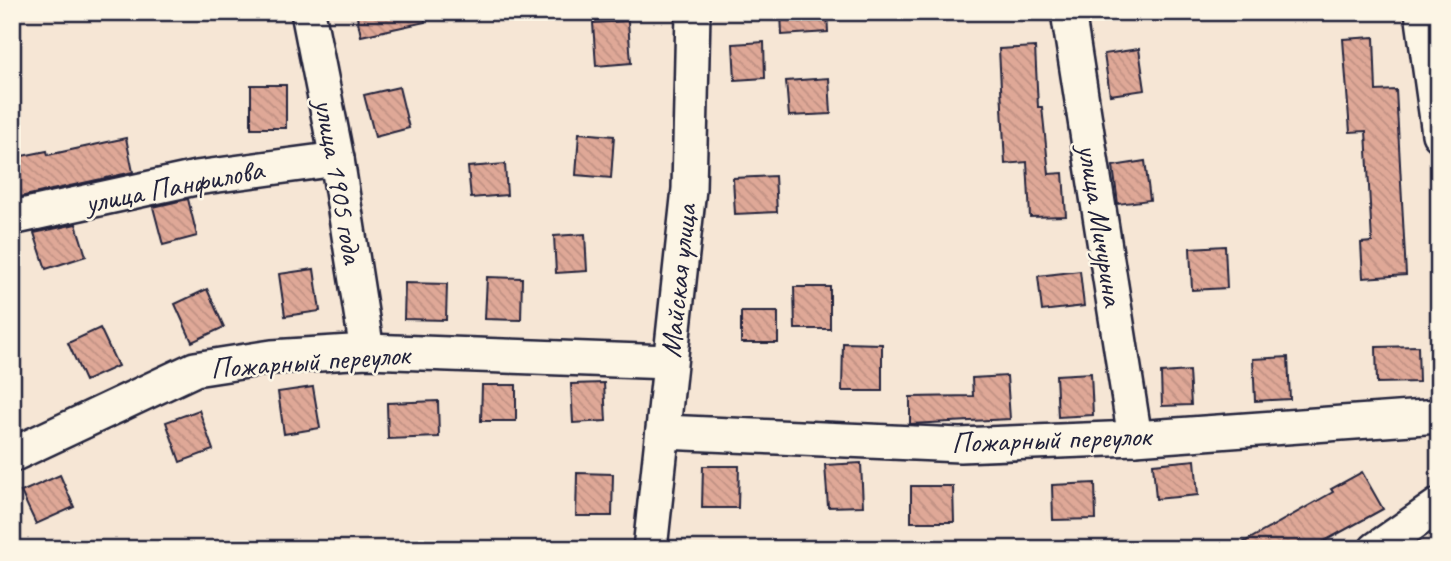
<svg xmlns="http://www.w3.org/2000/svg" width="1451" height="561" viewBox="0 0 1451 561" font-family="Caveat,sans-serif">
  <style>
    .building { fill: url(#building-back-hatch); stroke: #22223b; stroke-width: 2 }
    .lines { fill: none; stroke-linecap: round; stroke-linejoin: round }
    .minor-casing { stroke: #22223b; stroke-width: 38 }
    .minor { stroke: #fcf5e5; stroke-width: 33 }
    .labels { text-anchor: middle; stroke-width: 5; stroke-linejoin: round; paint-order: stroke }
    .street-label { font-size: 30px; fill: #22223b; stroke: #fcf5e5 }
  </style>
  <defs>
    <pattern id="building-back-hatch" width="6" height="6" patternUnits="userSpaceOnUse" patternTransform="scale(1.75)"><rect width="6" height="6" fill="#dfa897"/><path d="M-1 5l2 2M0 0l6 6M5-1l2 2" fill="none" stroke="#bf9083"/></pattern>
  </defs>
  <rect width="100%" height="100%" fill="#f6e6d5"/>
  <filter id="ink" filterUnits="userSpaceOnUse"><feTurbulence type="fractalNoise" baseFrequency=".0143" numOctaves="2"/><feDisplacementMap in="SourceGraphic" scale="14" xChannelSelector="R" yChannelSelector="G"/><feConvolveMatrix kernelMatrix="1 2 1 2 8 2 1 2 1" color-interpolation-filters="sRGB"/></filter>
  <g filter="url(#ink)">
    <g class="building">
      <path d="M356,12H424L425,22L361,36Z"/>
      <path d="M781,12H827L828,32L782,35Z"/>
      <path d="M628,21L631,63L596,66L593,23Z"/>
      <path d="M1374,37L1376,91L1396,90L1406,275L1363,278L1361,243L1372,242L1366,131L1350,132L1343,39Z"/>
      <path d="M764,42L765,78L735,80L733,44Z"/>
      <path d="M1035,47L1038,107H1042L1049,174L1063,173L1066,216L1030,217L1027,162L1005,164L999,49Z"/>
      <path d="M1139,49L1145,90L1110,95L1104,54Z"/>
      <path d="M829,78L831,114L789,116L786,81Z"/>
      <rect x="251" y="85" width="35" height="43"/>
      <path d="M399,87L409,128L375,137L364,95Z"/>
      <path d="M579,133L614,136L611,178L576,175Z"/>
      <path d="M126,138L133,172L20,197L12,158L47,151L48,155Z"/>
      <path d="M1145,161L1150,200L1118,204L1113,166Z"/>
      <path d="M505,164L507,195L471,198L468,167Z"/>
      <path d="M775,176L777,212L735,214L733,178Z"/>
      <path d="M188,199L197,236L163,245L153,207Z"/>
      <path d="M76,224L86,256L46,269L34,233Z"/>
      <path d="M585,234L587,271L556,273L554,236Z"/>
      <path d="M1225,246L1227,288L1192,290L1190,248Z"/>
      <path d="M314,269L320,311L285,316L279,274Z"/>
      <path d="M1080,271L1084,306L1042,311L1038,276Z"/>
      <path d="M487,277L522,278L521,320L485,319Z"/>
      <path d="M405,283L447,284L446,320L404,319Z"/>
      <path d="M794,287H830V329H795Z"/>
      <path d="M207,289L224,327L192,342L175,304Z"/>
      <rect x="741" y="312" width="37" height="31"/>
      <path d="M100,328L118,366L85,381L68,343Z"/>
      <path d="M843,343L882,344V391H842Z"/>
      <path d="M1418,346L1419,382L1377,383L1376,347Z"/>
      <path d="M1288,357L1290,399L1255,401L1253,359Z"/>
      <path d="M1189,371L1191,405L1162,406L1161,373Z"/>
      <path d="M1091,373L1093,415L1058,417L1056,375Z"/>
      <path d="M1007,376L1010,419L910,424V397L973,396L972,378Z"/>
      <path d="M604,383L606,421L573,423L571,384Z"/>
      <path d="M482,385H516V421H481Z"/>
      <path d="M313,387L320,428L284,434L278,392Z"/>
      <path d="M438,401L439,437L388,439L387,403Z"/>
      <path d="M199,410L213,450L180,462L166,422Z"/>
      <path d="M1195,460L1198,495L1156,499L1153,464Z"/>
      <path d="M861,463L863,506L828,507L825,465Z"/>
      <path d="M703,466H739L738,508H702Z"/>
      <path d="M1362,472L1383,509L1310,549H1232L1333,492L1331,489Z"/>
      <path d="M577,473L613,474L612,516H576Z"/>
      <path d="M60,475L74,507L36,524L21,492Z"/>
      <path d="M1095,483L1096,519L1053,520L1052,485Z"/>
      <path d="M911,486H953L954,522H911Z"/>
    </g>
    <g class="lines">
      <g class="minor-casing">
        <g id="minor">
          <path d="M308,12L337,159L367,351"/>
          <path d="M1068,12L1135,438"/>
          <path d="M1422,12L1439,134"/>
          <path d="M12,218L196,178L337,159"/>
          <path d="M663,432L960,445L1135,438L1439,416"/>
          <path d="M12,455L195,369L272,357L367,351L669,362"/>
          <path d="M650,549L689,189L693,12"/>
          <path d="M1376,549L1439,505"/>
        </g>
      </g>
      <use href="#minor" class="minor"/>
    </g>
  </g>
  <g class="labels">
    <g class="street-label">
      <text transform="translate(339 181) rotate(80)" y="10">улица 1905 года</text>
      <text transform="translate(174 186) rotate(-11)" y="10">улица Панфилова</text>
      <text transform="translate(1101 225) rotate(81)" y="10">улица Мичурина</text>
      <text transform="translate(678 281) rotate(-84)" y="10">Майская улица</text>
      <text transform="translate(310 361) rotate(-4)" y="10">Пожарный переулок</text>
      <text transform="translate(1051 439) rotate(-2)" y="10">Пожарный переулок</text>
    </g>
  </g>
  <rect width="1451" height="561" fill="none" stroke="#fcf5e5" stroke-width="42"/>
  <rect x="21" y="21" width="1409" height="519" fill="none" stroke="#22223b" stroke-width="2.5" filter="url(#ink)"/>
</svg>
